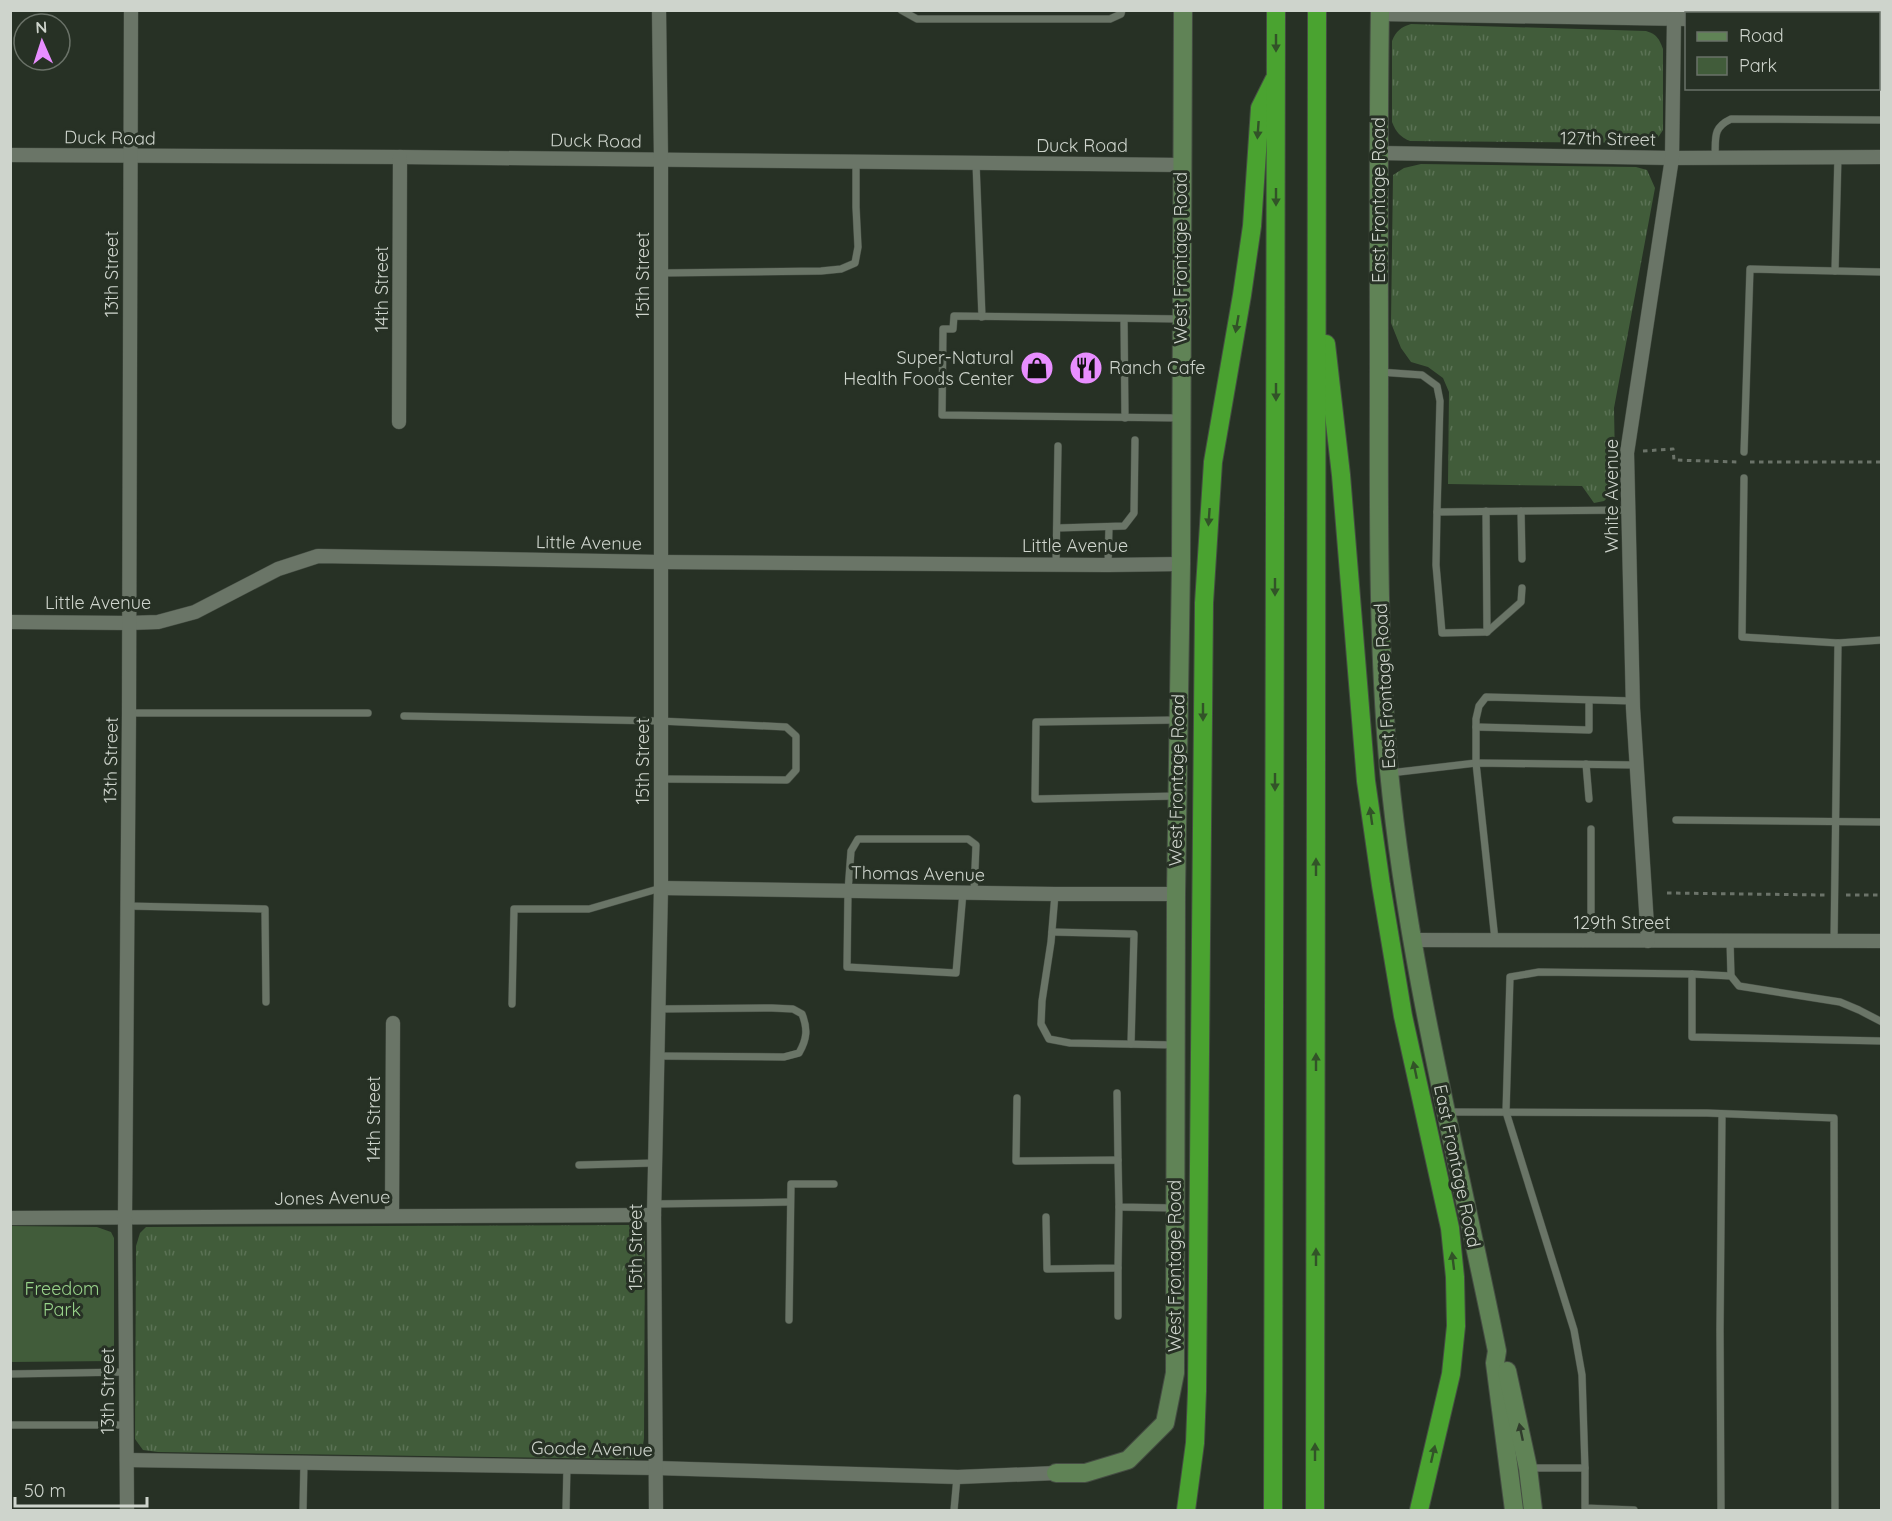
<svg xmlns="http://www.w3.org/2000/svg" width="1892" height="1521" viewBox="0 0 1892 1521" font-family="Quicksand,sans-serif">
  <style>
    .grass { fill: url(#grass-tufts) }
    .park { fill: #415c3a }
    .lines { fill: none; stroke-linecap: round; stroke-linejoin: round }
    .lane-casing { stroke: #454d43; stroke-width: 8 }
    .street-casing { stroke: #454d43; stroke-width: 15 }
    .secondary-casing { stroke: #454d43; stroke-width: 20 }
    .highway-casing { stroke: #454d43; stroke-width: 20 }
    .path { stroke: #6b7369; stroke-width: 3; stroke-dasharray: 4.5 4.5; stroke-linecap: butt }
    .lane { stroke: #6a7567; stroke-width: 7 }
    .street { stroke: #6a7567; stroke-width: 14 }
    .secondary { stroke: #608356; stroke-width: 18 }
    .highway { stroke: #4aa330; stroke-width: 18 }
    .oneway { fill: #325328 }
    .oneway2 { fill: #303d2c }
    .labels { text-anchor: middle; stroke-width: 6; stroke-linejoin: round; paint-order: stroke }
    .street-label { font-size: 18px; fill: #ced4cc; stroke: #273125 }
    .poi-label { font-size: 18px; fill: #ced4cc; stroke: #273125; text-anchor: end }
    .park-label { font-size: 18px; fill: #98d38a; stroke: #273125 }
  </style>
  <defs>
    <pattern id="grass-tufts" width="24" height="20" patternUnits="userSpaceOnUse" patternTransform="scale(1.5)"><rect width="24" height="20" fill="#415c3a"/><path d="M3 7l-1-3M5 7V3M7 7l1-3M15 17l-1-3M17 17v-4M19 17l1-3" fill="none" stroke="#5b7255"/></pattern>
  </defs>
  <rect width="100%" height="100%" fill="#273125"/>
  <g class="grass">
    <path d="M1411,24L1646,31C1656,34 1659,38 1663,49V130L1657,139L1647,143L1410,141C1400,137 1396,132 1392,122V41C1396,31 1401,27 1411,24Z"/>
    <path d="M1421,164L1636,167L1647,170L1655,188L1614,408L1615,463C1612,472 1614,482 1613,492L1604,501L1594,503L1582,486L1448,484L1449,392L1443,378L1428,367L1411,362L1401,348L1391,323L1393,175L1404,168Z"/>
    <path d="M629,1225L641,1231L645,1237L644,1438L642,1453L634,1459L158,1452L143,1450L135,1439L136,1246L140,1233L146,1227Z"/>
  </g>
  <path class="park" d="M11,1226L97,1227L111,1232L114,1238V1361L11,1362Z"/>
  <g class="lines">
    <g class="lane-casing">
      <g id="lane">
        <path d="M901,10L917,19H1110L1121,14L1122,10"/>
        <path d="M1783,14V10"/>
        <path d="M1715,157C1716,138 1712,128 1731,119L1882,120"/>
        <path d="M976,163L982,317"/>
        <path d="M1835,271L1838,156"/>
        <path d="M661,273L821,271L841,269L855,263L858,247L856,207V162"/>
        <path d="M1124,319L1125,418"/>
        <path d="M1379,372L1422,375L1437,386L1440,401L1437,512L1628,510"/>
        <path d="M1181,418L942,415L943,329H953L954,316L1181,319"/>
        <path d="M1744,452L1750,269L1882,272"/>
        <path d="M1744,478L1742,637L1838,643L1882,640"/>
        <path d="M1521,511L1522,559"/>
        <path d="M1437,512L1436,565L1442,633L1487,632L1486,511"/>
        <path d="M1057,528L1124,526L1134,513L1135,440"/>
        <path d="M1056,565L1058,446"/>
        <path d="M1108,565L1109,527"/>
        <path d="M1487,632L1521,602L1522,588"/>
        <path d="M129,713H368"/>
        <path d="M404,716L660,721L786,727L796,736V770L787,780L661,779"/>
        <path d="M1476,727L1589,730V701"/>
        <path d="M1586,764L1589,799"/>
        <path d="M1390,773L1476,763L1636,765"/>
        <path d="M1177,796L1035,799L1036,722L1177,720"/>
        <path d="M1676,820L1882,822"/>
        <path d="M1591,829V941"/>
        <path d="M963,892L956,973L847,967L848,891L851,851L858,839H968L976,845L974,892"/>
        <path d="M1055,894L1051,942L1042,1001L1041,1024L1049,1039L1070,1043L1175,1045"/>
        <path d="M127,906L265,909L266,1002"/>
        <path d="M1052,932L1134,934L1131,1044"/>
        <path d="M1495,940L1476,763V719L1479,706L1486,697L1633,701"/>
        <path d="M1730,941L1731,976"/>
        <path d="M1834,941L1838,643"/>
        <path d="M1692,974L1731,976L1739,986L1840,1002L1859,1010L1882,1022"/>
        <path d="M512,1004L514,909H589L661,888"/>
        <path d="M657,1056L784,1057L799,1053C807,1039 808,1029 802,1014L793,1009L772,1008L658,1009"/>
        <path d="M1117,1093L1118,1160"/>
        <path d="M1017,1098L1016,1161L1118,1160L1119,1207L1175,1208"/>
        <path d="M1446,1112L1707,1113L1834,1118L1835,1510"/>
        <path d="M579,1165L655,1163"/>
        <path d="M654,1204L790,1202"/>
        <path d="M1046,1217L1047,1269L1118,1268L1119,1207"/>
        <path d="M1118,1316V1268"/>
        <path d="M789,1320L791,1184H834"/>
        <path d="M10,1374L126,1372"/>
        <path d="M10,1425H127"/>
        <path d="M1528,1468H1585V1508L1634,1510"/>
        <path d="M1585,1468L1582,1375L1574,1330L1506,1112L1510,977L1539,972L1692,974V1037L1882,1041"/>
        <path d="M303,1510L304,1462"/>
        <path d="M566,1510L567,1466"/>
        <path d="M954,1510L957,1477"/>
        <path d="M1721,1510L1720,1330L1722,1114"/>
      </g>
    </g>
    <g class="street-casing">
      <g id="street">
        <path d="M1379,14L1686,19"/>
        <path d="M1878,21H1882"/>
        <path d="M1379,153L1672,158L1882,157"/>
        <path d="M10,155L400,157L1182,165"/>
        <path d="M399,422L400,157"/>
        <path d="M10,622L129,623L158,622L195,612L278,569L318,556L660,562L1108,565L1181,564"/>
        <path d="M661,888L1055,894H1176"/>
        <path d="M1411,940L1882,941"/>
        <path d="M1648,941L1633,708L1627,453L1672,158L1674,19"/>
        <path d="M392,1215L393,1023"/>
        <path d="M10,1218L654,1215"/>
        <path d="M127,1460L656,1468L958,1477L1056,1473"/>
        <path d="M127,1510L125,1218L129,713L131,10"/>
        <path d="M656,1510L654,1215L661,888V159L659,10"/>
      </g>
    </g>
    <g class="secondary-casing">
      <g id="secondary">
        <path d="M1380,10C1378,130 1379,250 1379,370C1379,504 1377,637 1389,771C1408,967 1458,1158 1497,1351L1495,1363L1514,1510"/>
        <path d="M1507,1371L1528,1468L1533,1510"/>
        <path d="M1056,1473H1085L1128,1460L1165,1423L1175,1373L1176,894L1181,564L1183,10"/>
      </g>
    </g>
    <g class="highway-casing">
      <g id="highway">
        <path d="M1326,344L1341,475L1366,781L1381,885L1403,1016L1450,1228L1455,1277L1456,1326L1451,1374L1419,1510"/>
        <path d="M1186,1510L1195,1443L1197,1391L1204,603L1213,462L1242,295L1252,226L1260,108L1274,80"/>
        <path d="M1273,1510L1276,10"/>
        <path d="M1315,1510L1317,10"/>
      </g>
    </g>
    <g class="path">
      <path d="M1643,451L1673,449L1674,460L1737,462"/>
      <path d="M1750,462H1882"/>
      <path d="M1667,893L1825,895"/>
      <path d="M1846,895H1882"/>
    </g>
    <use href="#lane" class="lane"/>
    <use href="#street" class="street"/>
    <use href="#secondary" class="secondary"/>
    <use href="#highway" class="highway"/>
  </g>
  <defs><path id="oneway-solid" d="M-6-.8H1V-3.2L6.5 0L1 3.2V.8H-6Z" transform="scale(1.5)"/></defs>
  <g class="oneway">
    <use href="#oneway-solid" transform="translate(1276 43) rotate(90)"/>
    <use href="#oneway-solid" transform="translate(1258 130) rotate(94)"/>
    <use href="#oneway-solid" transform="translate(1276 197) rotate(90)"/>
    <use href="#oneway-solid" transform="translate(1237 324) rotate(100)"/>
    <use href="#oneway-solid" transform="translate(1276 392) rotate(90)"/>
    <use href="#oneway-solid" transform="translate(1209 517) rotate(94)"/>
    <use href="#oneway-solid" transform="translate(1275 587) rotate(90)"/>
    <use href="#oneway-solid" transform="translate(1203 712) rotate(90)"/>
    <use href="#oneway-solid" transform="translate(1275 782) rotate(90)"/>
    <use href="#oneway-solid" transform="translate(1371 816) rotate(-98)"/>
    <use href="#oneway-solid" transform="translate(1316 867) rotate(-90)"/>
    <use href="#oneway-solid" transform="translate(1316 1062) rotate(-90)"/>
    <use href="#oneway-solid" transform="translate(1415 1070) rotate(-102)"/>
    <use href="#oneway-solid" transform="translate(1316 1257) rotate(-90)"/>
    <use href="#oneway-solid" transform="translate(1453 1261) rotate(-97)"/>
    <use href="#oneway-solid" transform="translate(1315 1452) rotate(-90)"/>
    <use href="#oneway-solid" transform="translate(1433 1454) rotate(-77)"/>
  </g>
  <use class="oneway2" href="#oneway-solid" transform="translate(1521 1432) rotate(-102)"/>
  <defs>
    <g id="shop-disc" transform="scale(1.725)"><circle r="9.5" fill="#e88eff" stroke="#273125"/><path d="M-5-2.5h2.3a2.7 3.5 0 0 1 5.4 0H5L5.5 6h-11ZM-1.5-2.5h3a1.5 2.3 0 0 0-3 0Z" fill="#111"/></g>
    <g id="restaurant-disc" transform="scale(1.725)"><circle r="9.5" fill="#e88eff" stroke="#273125"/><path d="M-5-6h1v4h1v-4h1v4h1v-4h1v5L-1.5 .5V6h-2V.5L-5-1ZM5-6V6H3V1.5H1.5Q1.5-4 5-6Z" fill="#111"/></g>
  </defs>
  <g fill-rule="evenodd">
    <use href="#shop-disc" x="1037" y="368"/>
    <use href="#restaurant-disc" x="1086" y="368"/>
  </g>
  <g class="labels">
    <g class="street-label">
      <text transform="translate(110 138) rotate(1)" y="6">Duck Road</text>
      <text transform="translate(1608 139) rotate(1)" y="6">127th Street</text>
      <text transform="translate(596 141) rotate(1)" y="6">Duck Road</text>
      <text x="1082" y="152">Duck Road</text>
      <text transform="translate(1379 200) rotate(-90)" y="6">East Frontage Road</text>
      <text transform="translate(1181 258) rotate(-90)" y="6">West Frontage Road</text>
      <text transform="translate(112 274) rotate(-90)" y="6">13th Street</text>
      <text transform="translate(643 275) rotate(-90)" y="6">15th Street</text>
      <text transform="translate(382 289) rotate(-90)" y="6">14th Street</text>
      <text transform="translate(1612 496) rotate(-90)" y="6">White Avenue</text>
      <text transform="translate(589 543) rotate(1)" y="6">Little Avenue</text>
      <text x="1075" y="552">Little Avenue</text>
      <text x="98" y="609">Little Avenue</text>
      <text transform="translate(1385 686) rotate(-93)" y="6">East Frontage Road</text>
      <text transform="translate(111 760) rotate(-89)" y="6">13th Street</text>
      <text transform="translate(643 761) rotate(-90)" y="6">15th Street</text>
      <text transform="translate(1177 780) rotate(-89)" y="6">West Frontage Road</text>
      <text transform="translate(918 874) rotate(1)" y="6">Thomas Avenue</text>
      <text x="1622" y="929">129th Street</text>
      <text transform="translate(374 1119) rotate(-90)" y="6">14th Street</text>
      <text transform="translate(1457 1166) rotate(78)" y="6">East Frontage Road</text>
      <text transform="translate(332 1198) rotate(-1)" y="6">Jones Avenue</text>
      <text transform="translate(636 1247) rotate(-90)" y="6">15th Street</text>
      <text transform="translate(1175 1266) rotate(-90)" y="6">West Frontage Road</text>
      <text transform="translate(108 1391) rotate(-90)" y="6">13th Street</text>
      <text transform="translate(592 1449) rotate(1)" y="6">Goode Avenue</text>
    </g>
    <g class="poi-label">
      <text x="1014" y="364">Super-Natural<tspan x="1014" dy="21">Health Foods Center</tspan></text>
      <text x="1109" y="374" text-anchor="start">Ranch Cafe</text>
    </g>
    <g class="park-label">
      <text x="62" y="1295">Freedom<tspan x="62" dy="21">Park</tspan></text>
    </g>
  </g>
  <rect width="1892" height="1521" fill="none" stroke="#ced4cc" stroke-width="24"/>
  <rect x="1685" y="12" width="195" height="78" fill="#273125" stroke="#6a7268" stroke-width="1.5"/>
  <rect x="1697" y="32" width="30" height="9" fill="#608356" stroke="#6a7268" stroke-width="1.5"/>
  <text x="1739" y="42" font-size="18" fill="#ced4cc">Road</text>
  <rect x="1697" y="57" width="30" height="18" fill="#415c3a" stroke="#6a7268" stroke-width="1.5"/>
  <text x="1739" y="72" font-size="18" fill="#ced4cc">Park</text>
  <g transform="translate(42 42) rotate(357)"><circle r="28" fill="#273125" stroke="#6a7268" stroke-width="1.5"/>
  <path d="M0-4.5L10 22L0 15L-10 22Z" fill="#e88eff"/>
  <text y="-9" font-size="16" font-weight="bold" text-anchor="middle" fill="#ced4cc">N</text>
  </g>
  <path d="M15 1497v9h132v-9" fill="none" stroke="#ced4cc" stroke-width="3"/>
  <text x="24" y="1497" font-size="18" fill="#ced4cc" stroke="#273125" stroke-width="4.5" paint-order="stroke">50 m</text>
</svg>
